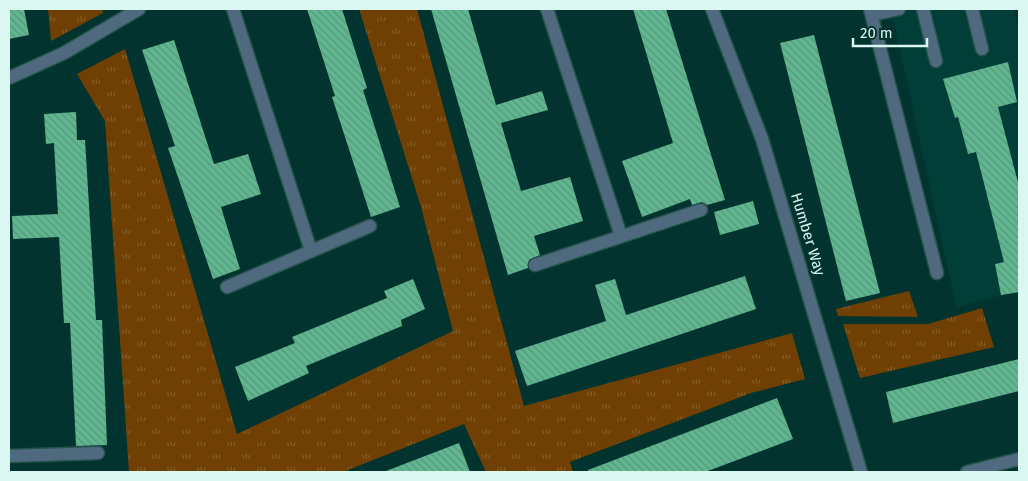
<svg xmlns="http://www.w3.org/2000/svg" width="1028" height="481" viewBox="0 0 1028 481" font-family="'Fira Sans',sans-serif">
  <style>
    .built { fill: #003e37 }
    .grass { fill: url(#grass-tufts) }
    .building { fill: url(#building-back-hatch) }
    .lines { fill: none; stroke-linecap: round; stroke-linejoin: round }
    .service-casing { stroke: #25524d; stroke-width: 15 }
    .minor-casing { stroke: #25524d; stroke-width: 15 }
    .service { stroke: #4f6a7f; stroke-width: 12 }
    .minor { stroke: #4f6a7f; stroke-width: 12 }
    .labels { text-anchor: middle; stroke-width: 5; stroke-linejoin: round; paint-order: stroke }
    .street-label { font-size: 15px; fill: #daf7f1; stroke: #02332e }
  </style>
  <defs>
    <pattern id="grass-tufts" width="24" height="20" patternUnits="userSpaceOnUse" patternTransform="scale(1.25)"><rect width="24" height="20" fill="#6f3f03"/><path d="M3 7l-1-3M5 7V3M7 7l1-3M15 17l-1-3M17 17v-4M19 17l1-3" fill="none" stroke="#835c28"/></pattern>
    <pattern id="building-back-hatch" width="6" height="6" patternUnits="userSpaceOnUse" patternTransform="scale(1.25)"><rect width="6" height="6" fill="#60b690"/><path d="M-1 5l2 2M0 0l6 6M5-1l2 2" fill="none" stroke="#57967a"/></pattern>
  </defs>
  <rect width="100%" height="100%" fill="#02332e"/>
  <path class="built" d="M891,9H1014L1019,31V291L956,307Z"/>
  <g class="grass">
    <path d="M48,9H102L103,13L51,41Z"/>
    <path d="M359,9H417L524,406L792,333L805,379L751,393L570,462L573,472H486L464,424L343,472H129L105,121L77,74L125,49L237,434L453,331L421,207Z"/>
    <path d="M909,291L918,317L838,316L836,309Z"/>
    <path d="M982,308L994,347L860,378L843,324H928Z"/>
  </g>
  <g class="building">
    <path d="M9,9H24L29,35L9,39Z"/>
    <path d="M307,9H342L367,88L363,90L400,207L371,217L332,97L335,96Z"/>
    <path d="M431,9H468L496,105L542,91L548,110L501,123L521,191L570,177L583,221L534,236L540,255L529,260L528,268L508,275Z"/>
    <path d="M633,9H666L725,200L707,205L702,202L692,205L690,199L642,217L622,161L673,143Z"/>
    <path d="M814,35L880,293L846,301L780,43Z"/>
    <path d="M174,40L214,164L248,154L261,194L221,207L240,269L213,279L168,148L175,146L142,50Z"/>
    <path d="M1008,62L1017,102L998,107L1019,186V292L1001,295L995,264L1004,262L976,152L968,154L958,117L955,118L943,79Z"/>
    <path d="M76,112L77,140H85L96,320H102L107,445L76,446L70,323H64L59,237L13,239L12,216L58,214L54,143L46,144L44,114Z"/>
    <path d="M753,201L759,224L720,235L714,212Z"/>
    <path d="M745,276L756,309L527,386L515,351L606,321L595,285L615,279L626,315Z"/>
    <path d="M413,279L425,309L401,320L402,326L306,366L309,373L248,401L235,367L295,343L292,337L387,298L384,291Z"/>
    <path d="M1019,359V391L893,423L886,392Z"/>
    <path d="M777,398L793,439L705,472H588V470Z"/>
    <path d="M459,443L470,472H387L386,471Z"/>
  </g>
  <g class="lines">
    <g class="service-casing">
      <g id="service">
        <path d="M870,9L937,273"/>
        <path d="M923,9L936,61"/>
        <path d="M972,9L982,49"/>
        <path d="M872,15L899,9"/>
      </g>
    </g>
    <g class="minor-casing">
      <g id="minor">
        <path d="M233,9L311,251"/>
        <path d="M547,9L621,236"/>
        <path d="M712,9L762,139L861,472"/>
        <path d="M9,78L64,53L139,9"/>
        <path d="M535,265L701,210"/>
        <path d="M227,287L370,226"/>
        <path d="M9,456L98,453"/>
        <path d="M967,472L1019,459"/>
      </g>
    </g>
    <use href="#service" class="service"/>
    <use href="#minor" class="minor"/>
  </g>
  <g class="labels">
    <g class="street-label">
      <text transform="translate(808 234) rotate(73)" y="5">Humber Way</text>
    </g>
  </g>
  <rect width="1028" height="481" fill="none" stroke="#daf7f1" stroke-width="20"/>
  <path d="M853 38v8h74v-8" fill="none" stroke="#daf7f1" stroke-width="2.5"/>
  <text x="860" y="38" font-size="15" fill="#daf7f1" stroke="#02332e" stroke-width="4" paint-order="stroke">20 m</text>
</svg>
